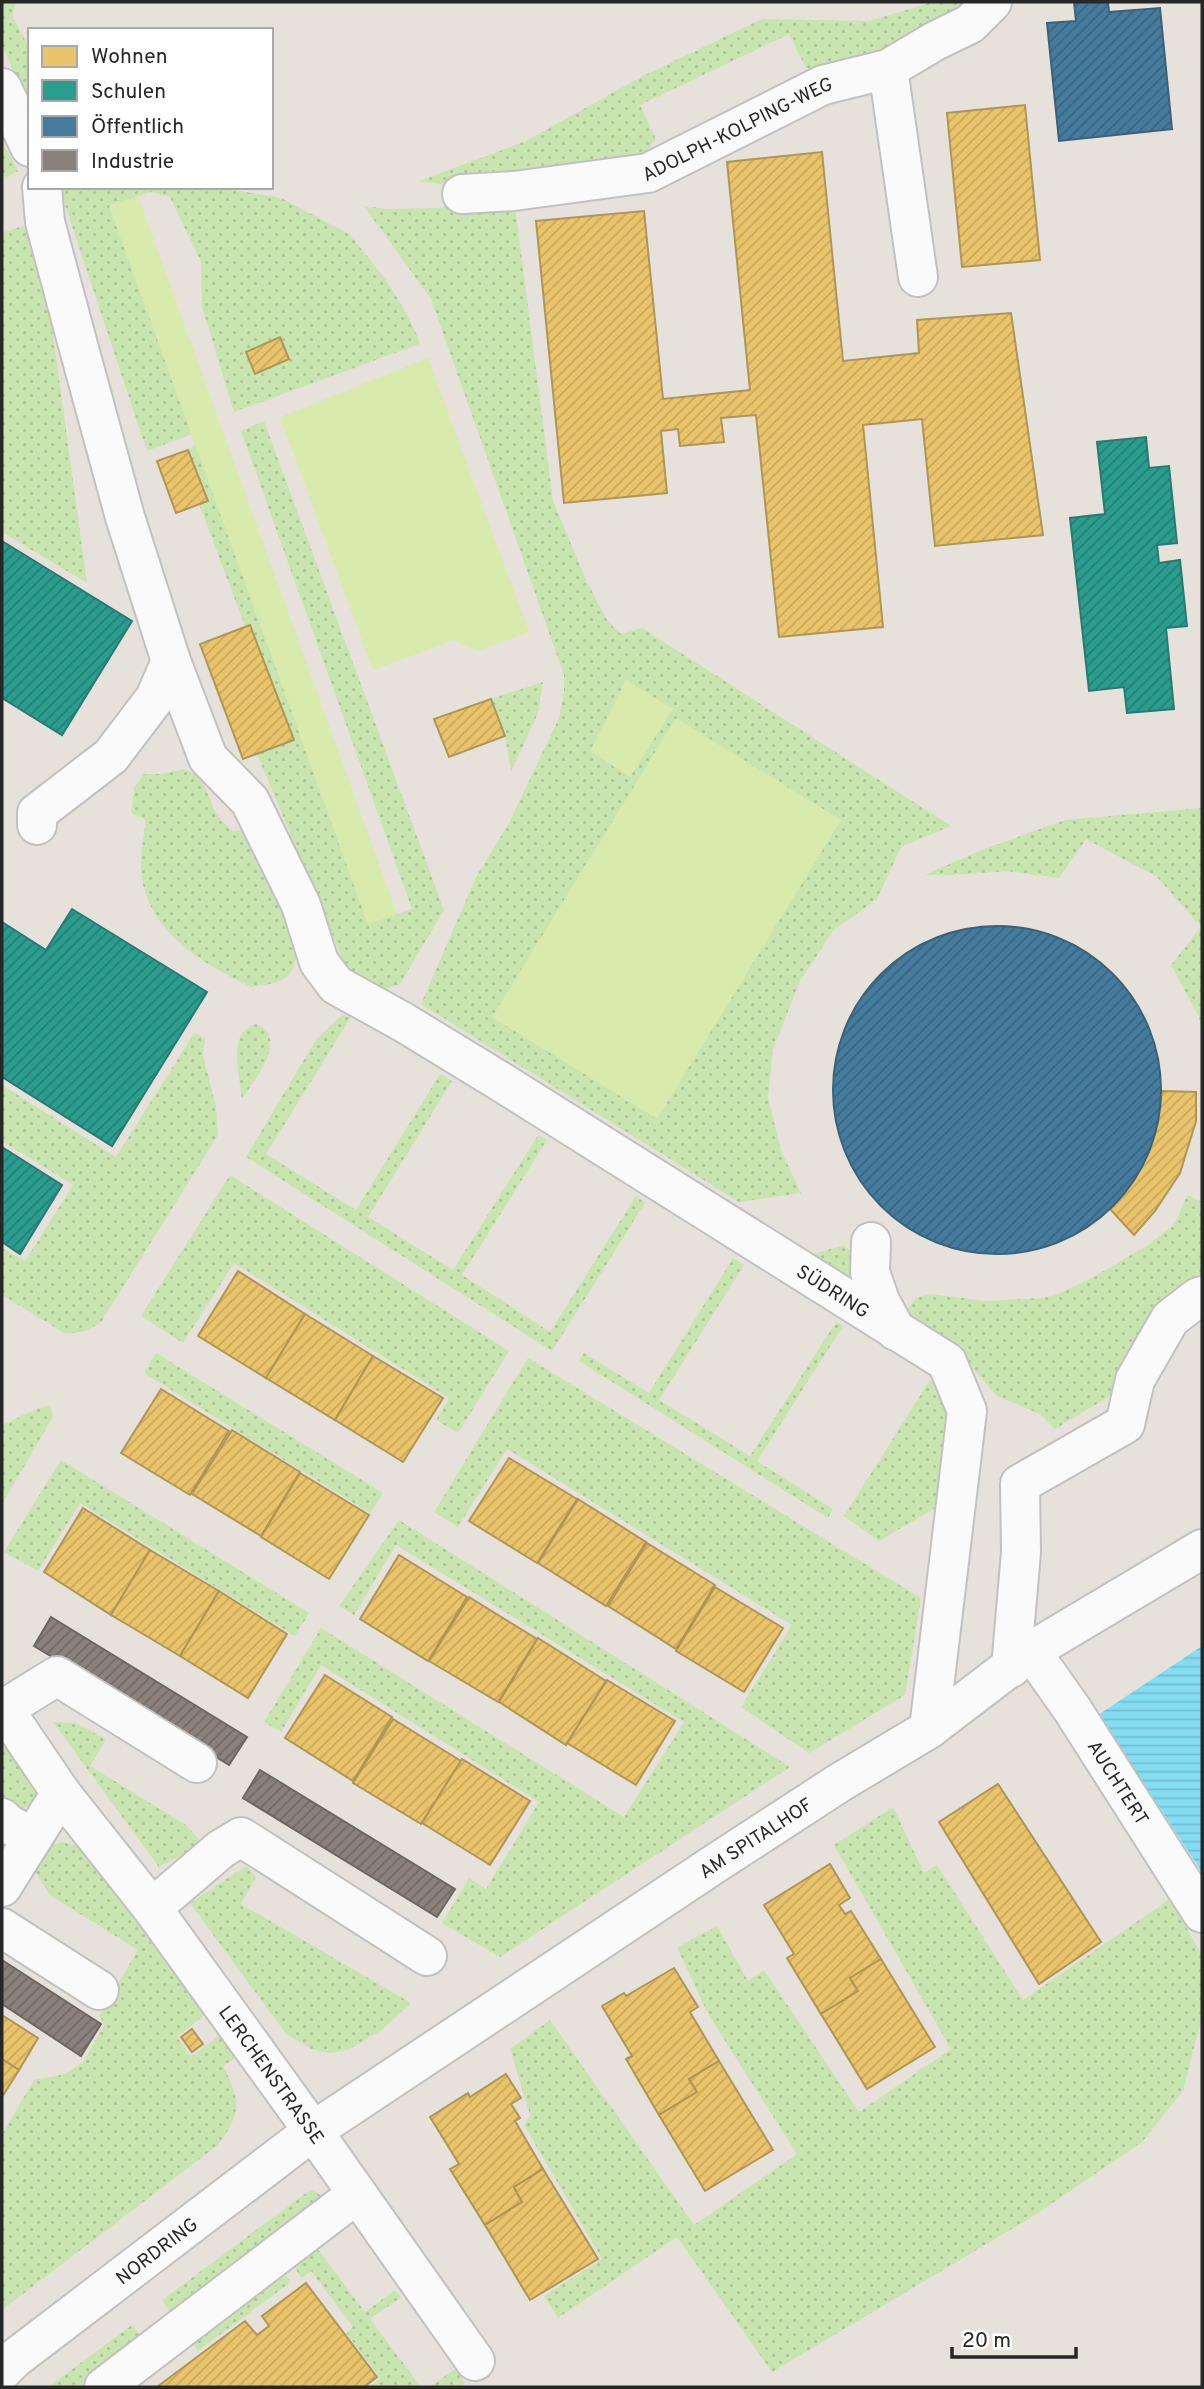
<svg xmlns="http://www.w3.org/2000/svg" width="1204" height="2389" viewBox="0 0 1204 2389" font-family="Overpass,sans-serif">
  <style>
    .grass { fill: url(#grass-dots) }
    .pitch { fill: #d8eaac }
    .water { fill: url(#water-rules) }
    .homes { fill: url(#homes-hatch); stroke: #af9556; stroke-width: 2 }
    .schools { fill: url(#schools-hatch); stroke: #297a70; stroke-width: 2 }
    .public { fill: url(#public-hatch); stroke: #3c627a; stroke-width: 2 }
    .industry { fill: url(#industry-hatch); stroke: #6c6662; stroke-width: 2 }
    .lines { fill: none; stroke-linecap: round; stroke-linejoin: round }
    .minor-casing { stroke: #c2c1c2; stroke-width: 42 }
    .minor { stroke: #fbfafa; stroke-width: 38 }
    .labels { text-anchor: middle; stroke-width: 7; stroke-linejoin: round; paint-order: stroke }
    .street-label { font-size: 19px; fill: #272727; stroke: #fff }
  </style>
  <defs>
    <pattern id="grass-dots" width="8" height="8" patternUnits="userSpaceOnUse" patternTransform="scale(1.75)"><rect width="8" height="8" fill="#c9e5af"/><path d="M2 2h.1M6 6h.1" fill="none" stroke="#adc497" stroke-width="1.8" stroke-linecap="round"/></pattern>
    <pattern id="water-rules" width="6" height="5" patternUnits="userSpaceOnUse" patternTransform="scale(1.75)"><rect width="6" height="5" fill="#85ddf1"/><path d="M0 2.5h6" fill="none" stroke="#73becf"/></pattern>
    <pattern id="homes-hatch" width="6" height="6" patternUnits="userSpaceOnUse" patternTransform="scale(1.75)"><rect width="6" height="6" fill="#e9c46a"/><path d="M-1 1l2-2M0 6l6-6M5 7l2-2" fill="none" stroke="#c8a85c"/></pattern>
    <pattern id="schools-hatch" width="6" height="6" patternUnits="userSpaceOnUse" patternTransform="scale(1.75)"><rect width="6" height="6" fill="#2a9d8f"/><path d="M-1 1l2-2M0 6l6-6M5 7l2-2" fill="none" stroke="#248075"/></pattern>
    <pattern id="public-hatch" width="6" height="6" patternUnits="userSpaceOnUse" patternTransform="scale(1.75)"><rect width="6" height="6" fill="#457b9d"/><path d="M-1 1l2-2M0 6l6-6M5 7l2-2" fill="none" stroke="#3a6580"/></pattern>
    <pattern id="industry-hatch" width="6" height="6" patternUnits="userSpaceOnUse" patternTransform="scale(1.75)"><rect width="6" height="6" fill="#8a817c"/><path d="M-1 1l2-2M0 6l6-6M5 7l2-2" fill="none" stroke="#716a66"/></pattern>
  </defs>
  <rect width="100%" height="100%" fill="#e7e1db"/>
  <g class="grass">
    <path d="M2,2H16L12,15L30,50V110L2,44Z"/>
    <path d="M933,2H976L894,46L824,68H806L789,34L640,105L656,139L645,154L458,187L419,181L526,141L643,76L762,19L869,21Z"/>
    <path d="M2,141L18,171L7,177L2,174Z"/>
    <path d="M59,187H217L281,198L349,234L384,277L404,309L418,337L419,344L234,412L202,307L201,262L170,197L150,192L110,205L192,434L147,451Z"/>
    <path d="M364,206L389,209L515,206L553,501L586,580L608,622L621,634L642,628L951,826L901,847L877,899L833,931L800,981L773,1049L768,1097L781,1151L801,1193L739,1202L421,1004L476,877L509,823L559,718L564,692V675L431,299Z"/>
    <path d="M23,226L41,247L87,583L2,532V233Z"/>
    <path d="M264,421L444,910L400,984L380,991L349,974L257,754L294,740L251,625L245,626L199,504L208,500L188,450L196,444L368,924L412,909L241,431Z"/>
    <path d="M543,682L538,713L511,772L505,736L491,699Z"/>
    <path d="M184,769L201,777L216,814L232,831L251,830L298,946C295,980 284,982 252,987C205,965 152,935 142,879C139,859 143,840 146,820L131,813L134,788L144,774H163Z"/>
    <path d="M1202,808V1036L1199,1017L1171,965L1201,927L1157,877L1086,839L1059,878L1007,871L955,875H925L979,851L1065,820Z"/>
    <path d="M342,1015L351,1017L266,1154L356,1210L440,1074L452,1081L368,1217L453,1270L538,1135L547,1140L462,1275L550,1332L636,1196L645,1203L552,1351L246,1157L317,1038Z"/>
    <path d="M256,1024C291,1038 253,1081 242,1099C240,1076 226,1032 256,1024Z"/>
    <path d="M194,1033L205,1038L203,1055L216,1107L218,1135L101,1322L86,1331L66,1334L2,1295V1248L25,1261L73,1185L2,1141V1085L116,1157Z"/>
    <path d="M230,1175L509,1351L458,1433L436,1420L449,1398L234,1263L183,1343L141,1316Z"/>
    <path d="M1187,1195L1202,1202V1279L1118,1391L1055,1429L1040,1414L997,1396L965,1359L910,1322L906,1311L916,1298L931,1294L985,1301L1042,1298L1056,1295L1092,1278L1148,1245L1175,1223Z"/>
    <path d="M844,1245L861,1261L859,1293L801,1258Z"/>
    <path d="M733,1258L744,1265L659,1400L750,1456L836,1322L843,1326L757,1461L833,1509L828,1518L579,1361L584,1353L649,1393Z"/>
    <path d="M156,1353L383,1493L370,1513L144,1373Z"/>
    <path d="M528,1358L921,1598L905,1695L809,1753L741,1707L792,1625L507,1449L458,1527L434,1512Z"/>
    <path d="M930,1380L938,1385L950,1399L942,1504L879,1541L844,1516Z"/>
    <path d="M50,1405L53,1417L2,1504V1425C19,1419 32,1408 50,1405Z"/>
    <path d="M61,1460L309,1613L295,1636L80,1503L38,1571L4,1552Z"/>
    <path d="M399,1520L790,1767L500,1957L442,1923L469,1878L486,1889L539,1802L321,1665L281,1732L264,1722L321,1628L624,1817L684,1722L396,1545L354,1615L339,1606Z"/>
    <path d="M53,1722L76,1723L106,1739L90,1766L186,1825L203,1844L159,1867Z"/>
    <path d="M2,1737L41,1789L30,1805L21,1809L7,1804L2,1798Z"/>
    <path d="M893,1807L924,1873L937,1865L1023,2000L1170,1899L1202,1955V2016L1183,2091L1142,2142L1032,2217L772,2372L677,2237L558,2318L544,2296L602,2259L524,2125L530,2115L510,2049L550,2020L694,2225L797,2154L708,2014L677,1947L717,1926L748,1981L764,1970L859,2112L951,2049L834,1845Z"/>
    <path d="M62,1842L76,1845L95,1866L204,2015L177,2037L191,2057L220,2035L237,2057L223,2066C241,2102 242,2112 218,2145L2,2310V2134L34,2080L65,2074L83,2062L105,2024L99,2016L138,1950L50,1895L34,1870C41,1858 47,1844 62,1842Z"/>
    <path d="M246,1866L256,1877L241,1904L411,2003L382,2030L348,2050L330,2053L312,2049L286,2034L190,1903Z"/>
    <path d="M313,2190L328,2201L175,2320L162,2300L306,2193Z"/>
    <path d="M314,2244L365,2312L395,2290L401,2297L370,2319L421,2387H369L380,2378L346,2333L353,2327L311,2271L302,2278L290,2262Z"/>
    <path d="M282,2270L291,2282L198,2351L189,2339Z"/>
    <path d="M132,2325L145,2342L84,2387H48Z"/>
    <path d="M455,2369L465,2383L458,2387H430Z"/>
  </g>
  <g class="pitch">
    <path d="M138,196L397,914L368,924L109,206Z"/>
    <path d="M428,358L529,632L478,651L454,640L373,670L280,417Z"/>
    <path d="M626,680L673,709L630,777L590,751Z"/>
    <path d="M676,718L841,820L657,1119L492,1017Z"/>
  </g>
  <path class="water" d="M1202,1646V1872L1098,1715Z"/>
  <g class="homes">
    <path d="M1025,105L1040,260L962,267L947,113Z"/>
    <path d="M822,152L843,361L919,353L917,320L1011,313L1043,535L935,546L922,419L863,425L883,627L779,637L756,415L721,418L724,442L680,446L678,429L661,431L667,493L564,503L536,221L644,211L663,399L750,390L727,162Z"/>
    <path d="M280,337L289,359L255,374L246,352Z"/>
    <path d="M188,450L208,501L176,513L157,461Z"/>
    <path d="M250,625L294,740L243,759L200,644Z"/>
    <path d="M491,699L505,736L449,757L434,719Z"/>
    <path d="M1162,1091L1196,1092V1121L1180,1173L1155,1211L1134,1235L1110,1209L1134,1180L1149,1152L1158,1122Z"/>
    <path d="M238,1271L305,1314L266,1378L198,1336Z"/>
    <path d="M305,1314L373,1356L335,1420L266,1378Z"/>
    <path d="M373,1356L443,1398L403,1462L335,1420Z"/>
    <path d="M161,1389L229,1431L190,1495L121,1453Z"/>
    <path d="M232,1430L300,1472L261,1536L192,1494Z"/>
    <path d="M509,1458L577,1499L537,1563L469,1521Z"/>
    <path d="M300,1473L369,1515L329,1579L261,1537Z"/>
    <path d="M578,1499L646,1542L606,1606L538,1563Z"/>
    <path d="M83,1508L150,1550L111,1615L44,1572Z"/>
    <path d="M647,1543L715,1585L676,1649L608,1606Z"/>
    <path d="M150,1550L219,1591L180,1656L111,1615Z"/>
    <path d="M399,1555L467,1597L428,1661L360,1619Z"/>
    <path d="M715,1587L783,1628L744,1692L676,1651Z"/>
    <path d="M219,1591L287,1634L248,1698L180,1656Z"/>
    <path d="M469,1597L537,1639L498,1702L429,1661Z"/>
    <path d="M538,1638L606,1681L566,1745L499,1702Z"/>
    <path d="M325,1675L392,1717L353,1781L285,1738Z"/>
    <path d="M607,1680L675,1721L636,1785L567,1743Z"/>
    <path d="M393,1719L461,1761L421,1824L353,1783Z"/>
    <path d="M462,1759L530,1801L490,1865L422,1823Z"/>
    <path d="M998,1784L1101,1942L1039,1984L939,1822Z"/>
    <path d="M830,1864L850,1898L839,1905L845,1914L851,1911L881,1959L850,1978L858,1991L821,2014L787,1958L794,1954L764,1905Z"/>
    <path d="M881,1959L935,2047L867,2089L821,2014L858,1991L850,1978Z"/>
    <path d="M674,1968L698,2007L690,2012L719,2061L689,2079L697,2092L659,2115L626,2059L632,2056L602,2006L624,1993L626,1996Z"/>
    <path d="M2,2015L38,2038L19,2070L2,2059Z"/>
    <path d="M192,2029L203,2044L192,2052L181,2037Z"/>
    <path d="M2,2059L19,2070L2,2097Z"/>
    <path d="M719,2061L773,2150L705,2191L659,2115L697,2092L689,2079Z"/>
    <path d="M506,2074L521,2098L511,2104L520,2118L515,2121L543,2169L514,2187L522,2202L485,2225L450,2169L459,2164L430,2117L468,2093L470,2097Z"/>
    <path d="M543,2169L598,2259L530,2300L485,2225L522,2202L514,2187Z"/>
    <path d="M306,2283L377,2377L364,2387H157L245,2321L257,2335L269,2326L262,2316Z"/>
  </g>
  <g class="schools">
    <path d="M1146,437L1149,468L1169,466L1177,543L1157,545L1159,563L1180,560L1187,626L1166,628L1174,709L1127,713L1124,687L1089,691L1070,518L1105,514L1097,442Z"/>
    <path d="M2,541L132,621L62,735L2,698Z"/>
    <path d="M72,909L207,992L112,1146L2,1077V922L46,950Z"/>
    <path d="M2,1147L62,1185L20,1254L2,1242Z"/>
  </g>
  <g class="public">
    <path d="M1074,2H1108L1109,12L1160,8L1172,129L1059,141L1047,23L1076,21Z"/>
    <circle cx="997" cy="1090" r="164"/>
  </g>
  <g class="industry">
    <path d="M51,1617L247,1737L229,1765L34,1646Z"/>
    <path d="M260,1770L455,1889L437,1917L243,1798Z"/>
    <path d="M2,1960L101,2024L81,2056L2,2004Z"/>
  </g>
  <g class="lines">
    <g class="minor-casing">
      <g id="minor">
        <path d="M888,69L918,277"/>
        <path d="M2,88L30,147"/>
        <path id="s1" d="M42,187L45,222L78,345L125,517L171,661L208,758L250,801L301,905L319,962L336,985L403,1022L498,1080L947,1362L967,1411L929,1729"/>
        <path id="s2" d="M462,194L514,191L648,173L823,85L888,69L935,41L970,24L992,2"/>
        <path d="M37,825V813L111,756L155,698L171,661"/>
        <path d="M871,1242L870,1272L880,1301L896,1331"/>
        <path id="s3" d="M1031,1651L1072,1709L1202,1913"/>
        <path d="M1011,1668L1021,1552L1020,1484L1125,1424L1135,1380L1170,1319L1197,1298L1202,1296"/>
        <path id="s4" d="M2,1706L61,1793L152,1908L313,2131L475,2361"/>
        <path d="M4,1709L57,1676L197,1763"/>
        <path d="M2,1818L8,1824L33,1837"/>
        <path d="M2,1887L61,1793"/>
        <path d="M152,1908L221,1849L241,1837L427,1956"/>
        <path d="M2,1928L99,1990"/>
        <path id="s5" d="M2,2371L14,2359L313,2131L716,1863L839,1783L929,1729L1031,1651L1202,1549"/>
        <path d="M104,2387L357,2194"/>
      </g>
    </g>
    <use href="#minor" class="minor"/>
  </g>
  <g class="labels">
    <g class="street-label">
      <text dy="7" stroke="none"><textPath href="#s2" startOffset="287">ADOLPH-KOLPING-WEG</textPath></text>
      <text dy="7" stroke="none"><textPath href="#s1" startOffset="1444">SÜDRING</textPath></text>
      <text dy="7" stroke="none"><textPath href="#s3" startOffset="158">AUCHTERT</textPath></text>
      <text dy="7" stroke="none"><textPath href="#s5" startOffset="924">AM SPITALHOF</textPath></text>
      <text dy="7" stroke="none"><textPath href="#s4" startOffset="457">LERCHENSTRASSE</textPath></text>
      <text dy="7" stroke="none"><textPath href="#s5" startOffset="196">NORDRING</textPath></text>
    </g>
  </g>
  <rect width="1204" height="2389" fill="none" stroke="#272727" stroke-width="7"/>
  <rect x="28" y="28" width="245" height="161" fill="#ffffff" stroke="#a9a9a9" stroke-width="2"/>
  <rect x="42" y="46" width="35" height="21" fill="#e9c46a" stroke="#a9a9a9" stroke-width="2"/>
  <text x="91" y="63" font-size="21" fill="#272727">Wohnen</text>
  <rect x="42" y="80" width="35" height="21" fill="#2a9d8f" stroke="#a9a9a9" stroke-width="2"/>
  <text x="91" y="98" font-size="21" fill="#272727">Schulen</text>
  <rect x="42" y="116" width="35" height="21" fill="#457b9d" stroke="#a9a9a9" stroke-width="2"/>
  <text x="91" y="133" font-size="21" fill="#272727">Öffentlich</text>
  <rect x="42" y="150" width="35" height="21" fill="#8a817c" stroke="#a9a9a9" stroke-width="2"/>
  <text x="91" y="168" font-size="21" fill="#272727">Industrie</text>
  <path d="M952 2347v10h124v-10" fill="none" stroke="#272727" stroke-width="3.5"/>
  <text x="962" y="2347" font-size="21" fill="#272727" stroke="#ffffff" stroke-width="5" paint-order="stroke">20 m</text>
</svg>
